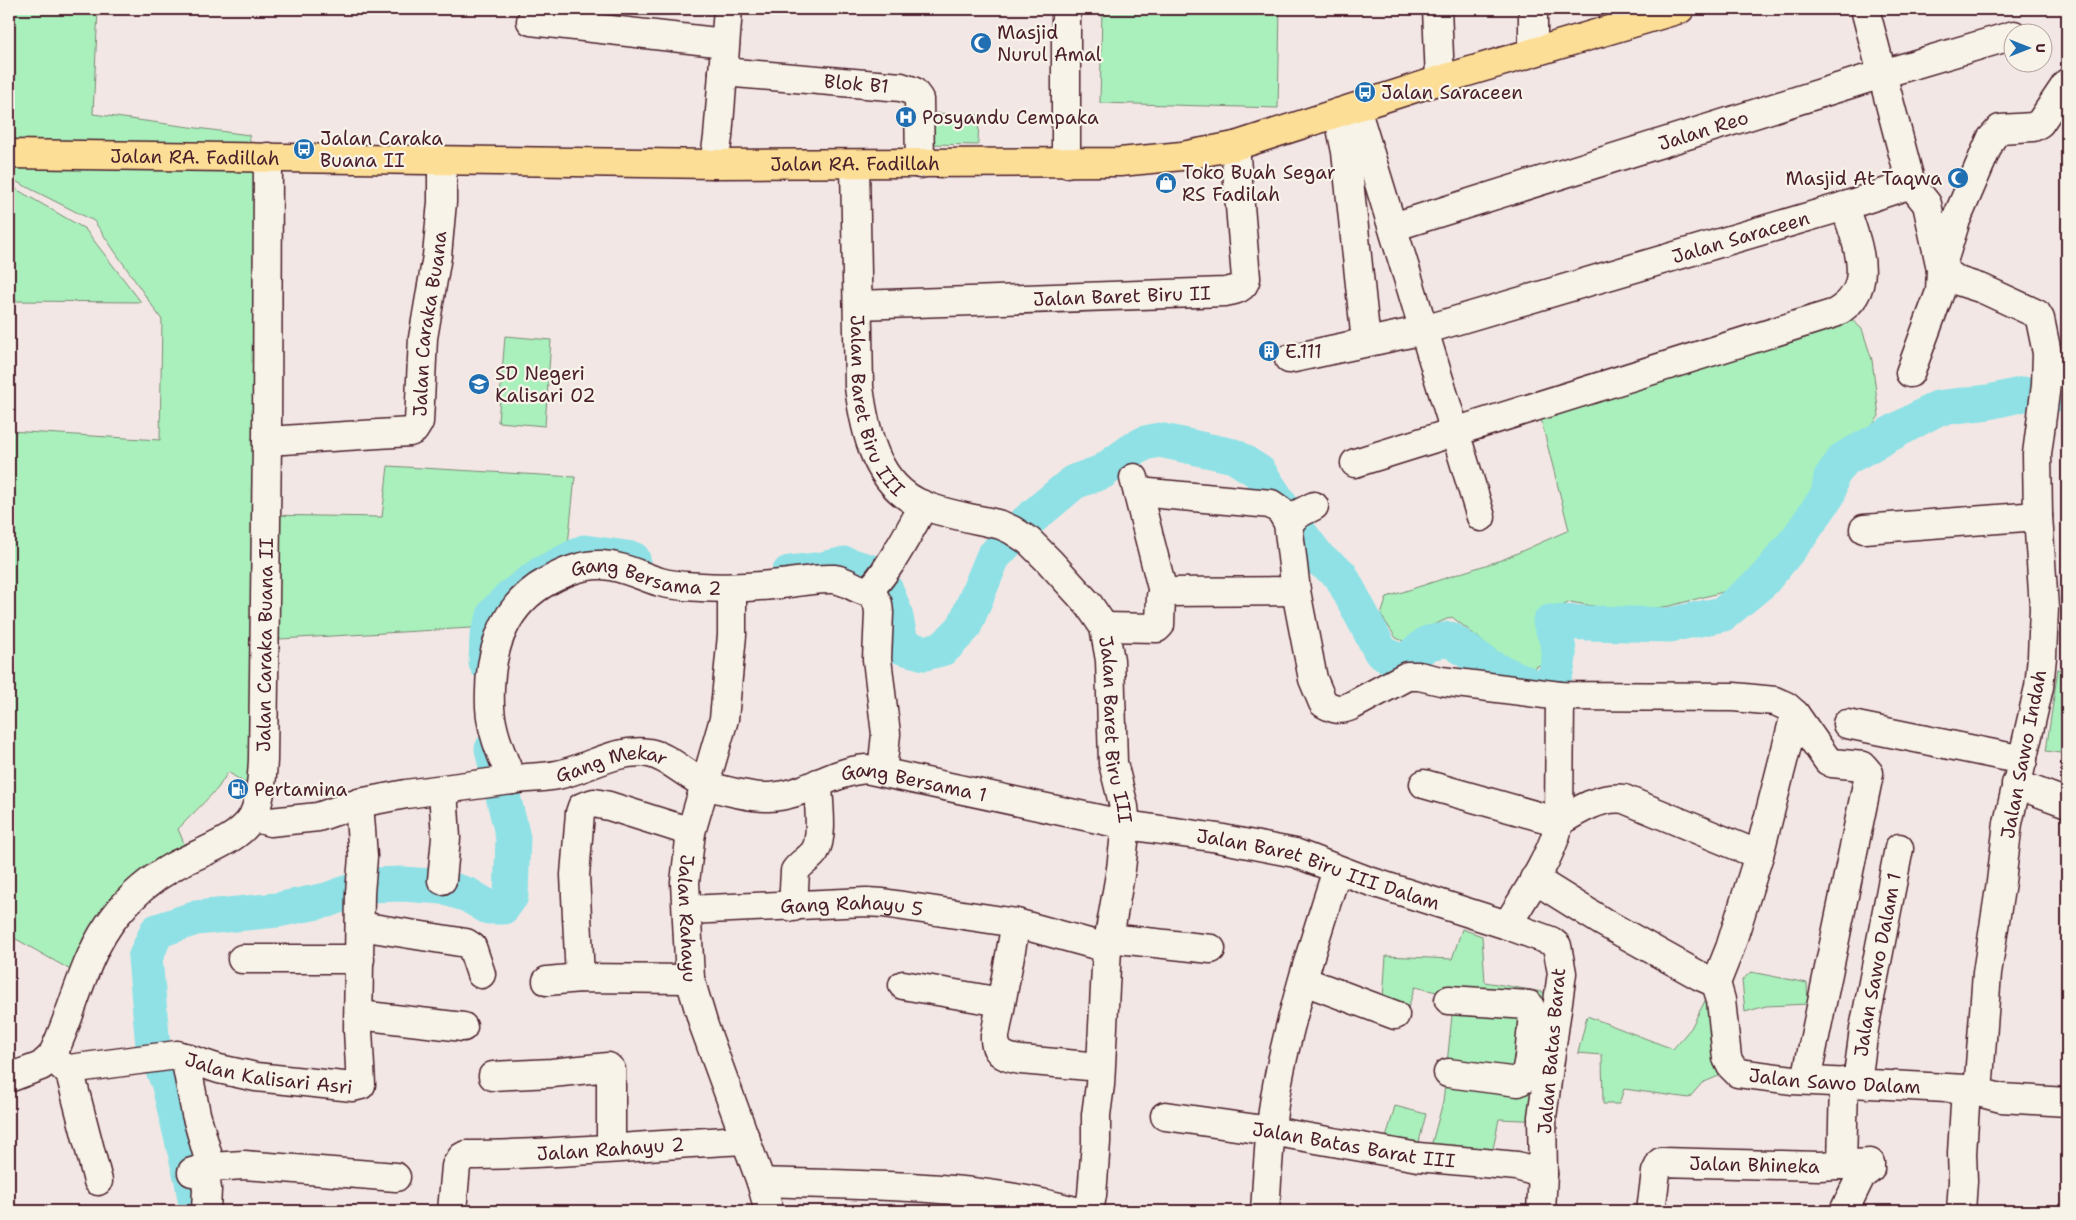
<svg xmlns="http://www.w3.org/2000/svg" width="2076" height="1220" viewBox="0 0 2076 1220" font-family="'Shantell Sans',sans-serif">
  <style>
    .green { fill: #aaf0bc; stroke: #7a8874 }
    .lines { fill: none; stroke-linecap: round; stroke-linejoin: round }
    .river { stroke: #8fe1e5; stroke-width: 35 }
    .minor-casing { stroke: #4a1f2b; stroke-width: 31 }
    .major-casing { stroke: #4a1f2b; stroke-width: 31 }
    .minor { stroke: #f7f3e8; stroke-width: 28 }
    .major { stroke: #fdde96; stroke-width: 28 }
    .labels { text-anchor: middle; stroke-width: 4.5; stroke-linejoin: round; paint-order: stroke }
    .poi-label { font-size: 19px; fill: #4a1f2b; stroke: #f7f3e8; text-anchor: start }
    .street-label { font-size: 19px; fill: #4a1f2b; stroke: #f7f3e8 }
  </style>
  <rect width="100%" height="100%" fill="#f3e7e5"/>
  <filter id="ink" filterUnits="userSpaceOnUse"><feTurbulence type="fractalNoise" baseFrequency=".02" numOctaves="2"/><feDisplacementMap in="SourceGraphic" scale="10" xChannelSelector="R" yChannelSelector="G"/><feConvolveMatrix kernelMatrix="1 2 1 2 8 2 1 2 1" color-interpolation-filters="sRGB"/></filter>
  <g filter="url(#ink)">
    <g class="green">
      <path d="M9,9H98L93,114L249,135L270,268L261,515L382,517L388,466L575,477L567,555L511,591L488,627L263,640L252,785L243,782L228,772L218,788L178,829L189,855L74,972L9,935V431L160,440L162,320L94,221L9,178Z"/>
      <path d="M1102,9H1280L1278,108L1100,103Z"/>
      <path d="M930,113L979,115L978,145L929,144Z"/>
      <path d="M9,185L85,229L141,302L9,301Z"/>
      <path d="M1850,318L1862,329L1872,360L1879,416L1869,430L1850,443L1759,563L1734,589L1670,606L1628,612L1570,602L1548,613L1554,634L1549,661L1531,669L1508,661L1452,617L1433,625L1413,645L1396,638L1381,615L1387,597L1504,559L1569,530L1539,412Z"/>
      <path d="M505,336L551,340L545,426L498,422Z"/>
      <path d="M2058,669L2067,670V754L2046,751Z"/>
      <path d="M1462,929L1482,936L1485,982L1554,994L1545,1121L1499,1119L1492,1154L1430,1150L1443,1102L1454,996L1415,987L1405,1017L1382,1012L1386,956L1452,959Z"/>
      <path d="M1751,972L1807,983L1808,1004L1766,1006L1745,1012L1742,980Z"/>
      <path d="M1708,995L1733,1070L1702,1083L1689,1098L1624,1089L1619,1104H1603L1602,1055L1578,1053L1587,1016L1673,1049L1691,1028Z"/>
      <path d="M1395,1106L1426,1114L1416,1154L1384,1145Z"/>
    </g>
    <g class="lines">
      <g class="river">
        <path d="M789,573L822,569L845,564L872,572L886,590L895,613L902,647L925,653L944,648L964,627L993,557L1023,525L1074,482L1102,472L1134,449L1145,443L1159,440L1234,456L1259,472L1296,528L1320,560L1340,574L1381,652L1402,663L1428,643L1450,639L1490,667L1537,688L1553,681C1563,653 1560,648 1550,622L1669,625L1723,614L1763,581L1799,537L1828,495L1831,477L1844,459L1938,408L1989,402L2024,394H2067"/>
        <path d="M486,663L487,637L495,613L509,598L541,574L584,552L633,559"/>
        <path d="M197,1211L192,1181L168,1082L153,1046L145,958L157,931L196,918L277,910L327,900L368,885L403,884L443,887L468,895L488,907H503L511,896L513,838L492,749"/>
      </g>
      <g class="minor-casing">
        <g id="minor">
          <path d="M1066,9V163"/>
          <path d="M1437,9L1440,80"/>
          <path d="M1533,9V52"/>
          <path d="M1865,9L1911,184L1927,204L1941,269L1940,292L1910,373"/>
          <path d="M531,21L725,43"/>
          <path id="s1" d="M723,72L901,87L913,91L919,99L920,164"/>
          <path d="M1356,108L1481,517"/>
          <path d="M1338,113L1346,152L1366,342"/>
          <path d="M714,164L718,137L728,9"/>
          <path id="s2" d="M855,164L859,387C865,432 876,486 923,505C947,515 977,519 1001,525L1012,530L1029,541L1050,562L1089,605L1104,627L1110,660L1113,763L1124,807L1126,825L1121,869L1107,948L1100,1085L1096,1115V1142L1092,1195L1089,1211"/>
          <path id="s3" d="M1393,227L1882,74L2014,35"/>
          <path d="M1941,268L1956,220L1991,139L2000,129L2033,127L2040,123L2067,83"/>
          <path d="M1941,269L1958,281L1983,289L2037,314L2040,319L2047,353L2046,385L2037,454L2038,516L2044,608L2042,657L2039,687L2008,823L2001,882L1987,973L1978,1092L2001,1098L2067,1102"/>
          <path id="s4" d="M858,305L1225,292C1235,290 1244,289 1246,278L1235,146"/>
          <path id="s5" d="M1289,359L1424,330L1845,206L1911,184"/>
          <path id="s6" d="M267,441L410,432L414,430L419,422L423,338L437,256L442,202V160"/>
          <path d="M1355,463L1835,313C1879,289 1856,242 1845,206"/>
          <path d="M1134,478L1163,592"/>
          <path d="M1138,492L1271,504L1281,511L1288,523L1296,591L1313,679L1323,703C1333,709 1339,711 1351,706L1407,676H1419L1441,681L1560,696L1734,697L1775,701L1786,706L1795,714L1828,761L1832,763L1863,766L1869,773L1868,779L1806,1080"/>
          <path d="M1288,523L1298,514L1314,506"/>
          <path d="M1864,529L2038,516"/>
          <path id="s7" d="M732,589V635L724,719L691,832L685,882L690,979L704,1026L761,1182L769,1211"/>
          <path d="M870,589L878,604L879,613L877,659L886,734L882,772"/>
          <path d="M1104,627L1157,628L1160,625L1161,596L1163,592L1296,591"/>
          <path d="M1847,724L2023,760"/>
          <path id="s8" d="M512,780C527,777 543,778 557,775C588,769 616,748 649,753C670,757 686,776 706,784C718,790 755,798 769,797C804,796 830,772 866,769L1126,825L1218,838L1295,853L1366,880L1507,925L1551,941L1557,946L1562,973L1542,1117L1543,1174L1541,1211"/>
          <path d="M1424,784L1559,822L1560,696"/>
          <path d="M2016,784L2067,803"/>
          <path id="s9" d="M253,817L270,822L318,817L359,803L406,794L512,780C503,758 491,732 490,707C488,656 500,607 548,581C564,572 583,564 602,565C623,566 640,576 660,582C673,586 688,586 701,587C728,589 754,587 781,584C798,582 816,578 834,579C845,580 854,588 865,591C881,587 914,522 924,505"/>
          <path d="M1759,855L1795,714"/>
          <path d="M1534,879L1603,922L1700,976L1716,983"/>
          <path d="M442,880L446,838L443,790"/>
          <path d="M793,907L795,871C800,863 810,859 815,851C824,836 818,800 818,783"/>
          <path id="s10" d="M687,910L866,902L883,903L1016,923L1107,948"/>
          <path d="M1016,923L995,1036C994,1054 1006,1058 1021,1060L1100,1067"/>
          <path d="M1507,925C1523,899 1555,851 1559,822C1578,810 1601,796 1624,799L1759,855L1730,948L1716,983"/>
          <path d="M360,926L466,943L472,947L481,974"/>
          <path d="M1109,938L1211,949"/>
          <path d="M242,959H360"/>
          <path d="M580,978L575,875L580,813L582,807L594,803L609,806L691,832"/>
          <path d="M547,981L580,978L690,979"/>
          <path d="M1304,981L1395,1015"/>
          <path id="s11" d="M1716,983L1721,1000L1727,1058L1731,1066L1738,1073L1793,1080L1966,1089L1978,1092"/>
          <path d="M903,985L1001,1002"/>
          <path d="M1449,1000L1529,1005L1533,1013L1529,1058"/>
          <path d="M359,1015L463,1027"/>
          <path id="s12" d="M52,1056L63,1067L69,1069L177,1055L219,1069L256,1077L353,1087L361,1085L358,1030L360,893L363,857L359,803"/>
          <path d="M185,1057L196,1114L211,1167"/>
          <path d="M69,1069L98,1181"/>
          <path d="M1448,1073L1518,1082L1525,1078L1529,1058L1545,1060"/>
          <path d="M493,1076L552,1073L608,1067L611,1070V1148"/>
          <path id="s13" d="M9,1078L41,1066L52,1056C75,1009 83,956 116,915C131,896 153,878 174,866C198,853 239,841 253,816C261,799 262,778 263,760L267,441L268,157"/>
          <path id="s14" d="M1857,1083L1864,1029L1899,848"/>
          <path id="s15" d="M1165,1116L1271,1131L1418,1157L1517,1166L1543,1174"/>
          <path d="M1842,1165L1844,1082"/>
          <path d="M204,1168L207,1189L206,1211"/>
          <path d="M192,1172L211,1167L244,1165L396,1177"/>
          <path d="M761,1182C865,1186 974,1183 1075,1211"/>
          <path id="s16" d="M452,1211L456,1166L462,1157L467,1155C560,1155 653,1144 746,1140"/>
          <path d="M1265,1211C1268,1170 1269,1127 1277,1086C1291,1013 1314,941 1337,870"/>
          <path id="s17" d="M1651,1211L1656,1172L1661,1162L1820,1166L1870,1163V1169L1861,1176L1844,1211"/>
          <path d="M1961,1211L1963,1181L1962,1153L1966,1089"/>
        </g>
      </g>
      <g class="major-casing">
        <g id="major">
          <path id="s18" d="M9,154L714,164L1120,162L1182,156L1235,146L1440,80L1680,9"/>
        </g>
      </g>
      <use href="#minor" class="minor"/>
      <use href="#major" class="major"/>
    </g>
  </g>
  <defs>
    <g id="mosque-disc" transform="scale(1.125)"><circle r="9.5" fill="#1f6fb2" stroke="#f7f3e8"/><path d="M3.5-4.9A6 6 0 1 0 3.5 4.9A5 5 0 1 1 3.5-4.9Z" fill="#fff"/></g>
    <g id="bus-disc" transform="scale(1.125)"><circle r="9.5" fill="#1f6fb2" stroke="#f7f3e8"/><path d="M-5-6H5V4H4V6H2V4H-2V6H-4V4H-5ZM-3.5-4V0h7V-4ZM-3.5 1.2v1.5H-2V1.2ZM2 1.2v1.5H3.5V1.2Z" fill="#fff"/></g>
    <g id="hospital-disc" transform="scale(1.125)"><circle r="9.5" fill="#1f6fb2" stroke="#f7f3e8"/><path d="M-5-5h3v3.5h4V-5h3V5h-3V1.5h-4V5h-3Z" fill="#fff"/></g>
    <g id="shop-disc" transform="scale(1.125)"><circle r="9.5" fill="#1f6fb2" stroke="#f7f3e8"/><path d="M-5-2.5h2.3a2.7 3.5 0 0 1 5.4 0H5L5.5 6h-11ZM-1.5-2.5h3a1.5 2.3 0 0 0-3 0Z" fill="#fff"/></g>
    <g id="building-disc" transform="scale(1.125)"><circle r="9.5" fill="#1f6fb2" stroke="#f7f3e8"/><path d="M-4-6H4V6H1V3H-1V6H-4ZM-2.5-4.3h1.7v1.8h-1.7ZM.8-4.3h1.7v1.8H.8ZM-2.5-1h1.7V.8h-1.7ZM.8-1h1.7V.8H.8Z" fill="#fff"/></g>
    <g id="school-disc" transform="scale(1.125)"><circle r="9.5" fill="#1f6fb2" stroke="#f7f3e8"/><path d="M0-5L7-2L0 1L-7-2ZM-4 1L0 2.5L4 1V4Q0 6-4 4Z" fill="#fff"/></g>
    <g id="fuel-disc" transform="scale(1.125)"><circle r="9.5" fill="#1f6fb2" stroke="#f7f3e8"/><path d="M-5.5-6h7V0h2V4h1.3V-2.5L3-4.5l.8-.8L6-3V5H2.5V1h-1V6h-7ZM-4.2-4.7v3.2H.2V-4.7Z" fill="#fff"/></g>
  </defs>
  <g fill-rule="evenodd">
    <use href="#mosque-disc" x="981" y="43"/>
    <use href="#bus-disc" x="1365" y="92"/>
    <use href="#hospital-disc" x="906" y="117"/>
    <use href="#bus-disc" x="304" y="149"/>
    <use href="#mosque-disc" x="1958" y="178"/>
    <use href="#shop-disc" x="1166" y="183"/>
    <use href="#building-disc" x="1269" y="351"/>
    <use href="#school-disc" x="479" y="384"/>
    <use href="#fuel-disc" x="238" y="789"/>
  </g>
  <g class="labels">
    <g class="poi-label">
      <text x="997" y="39">Masjid<tspan x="997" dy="22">Nurul Amal</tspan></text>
      <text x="1381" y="99">Jalan Saraceen</text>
      <text x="922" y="124">Posyandu Cempaka</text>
      <text x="320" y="145">Jalan Caraka<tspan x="320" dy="22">Buana II</tspan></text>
      <text x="1182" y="179">Toko Buah Segar<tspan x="1182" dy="22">RS Fadilah</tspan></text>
      <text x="1942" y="185" text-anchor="end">Masjid At Taqwa</text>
      <text x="1285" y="358">E.111</text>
      <text x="495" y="380">SD Negeri<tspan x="495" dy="22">Kalisari 02</tspan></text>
      <text x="254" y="796">Pertamina</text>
    </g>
    <g class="street-label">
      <text dy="7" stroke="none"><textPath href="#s1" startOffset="134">Blok B1</textPath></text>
      <text dy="7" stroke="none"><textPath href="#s3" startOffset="325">Jalan Reo</textPath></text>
      <text dy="7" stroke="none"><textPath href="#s18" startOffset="186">Jalan RA. Fadillah</textPath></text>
      <text dy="7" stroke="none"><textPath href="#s18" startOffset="846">Jalan RA. Fadillah</textPath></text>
      <text dy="7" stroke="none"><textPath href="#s5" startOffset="468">Jalan Saraceen</textPath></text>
      <text dy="7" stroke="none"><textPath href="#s4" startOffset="264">Jalan Baret Biru II</textPath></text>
      <text dy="7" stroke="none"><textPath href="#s6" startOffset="256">Jalan Caraka Buana</textPath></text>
      <text dy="7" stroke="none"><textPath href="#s2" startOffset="245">Jalan Baret Biru III</textPath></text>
      <text dy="7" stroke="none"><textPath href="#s9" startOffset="590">Gang Bersama 2</textPath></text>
      <text dy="7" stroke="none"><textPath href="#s13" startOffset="548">Jalan Caraka Buana II</textPath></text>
      <text dy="7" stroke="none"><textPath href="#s2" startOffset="695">Jalan Baret Biru III</textPath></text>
      <text transform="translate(2023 754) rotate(-79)" y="7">Jalan Sawo Indah</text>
      <text dy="7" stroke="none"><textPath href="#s8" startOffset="102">Gang Mekar</textPath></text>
      <text dy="7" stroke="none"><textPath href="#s8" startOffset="421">Gang Bersama 1</textPath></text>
      <text dy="7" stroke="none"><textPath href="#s8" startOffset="836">Jalan Baret Biru III Dalam</textPath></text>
      <text dy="7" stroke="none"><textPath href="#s10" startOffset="165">Gang Rahayu 5</textPath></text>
      <text dy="7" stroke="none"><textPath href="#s7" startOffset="335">Jalan Rahayu</textPath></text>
      <text dy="7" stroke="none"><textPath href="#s14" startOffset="120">Jalan Sawo Dalam 1</textPath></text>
      <text transform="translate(1551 1051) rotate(-85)" y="7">Jalan Batas Barat</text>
      <text dy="7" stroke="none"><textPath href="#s12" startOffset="225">Jalan Kalisari Asri</textPath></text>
      <text dy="7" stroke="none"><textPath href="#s11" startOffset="192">Jalan Sawo Dalam</textPath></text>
      <text dy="7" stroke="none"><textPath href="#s15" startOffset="191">Jalan Batas Barat III</textPath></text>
      <text dy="7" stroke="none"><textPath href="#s16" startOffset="205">Jalan Rahayu 2</textPath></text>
      <text dy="7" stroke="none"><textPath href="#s17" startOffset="144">Jalan Bhineka</textPath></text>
    </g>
  </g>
  <rect width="2076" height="1220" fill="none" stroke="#f7f3e8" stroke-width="30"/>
  <rect x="15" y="15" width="2046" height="1190" fill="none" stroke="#4a1f2b" stroke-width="2" filter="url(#ink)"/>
  <g transform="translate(2028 48) rotate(90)"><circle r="24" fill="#f7f3e8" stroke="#b29e9c"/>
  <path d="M0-4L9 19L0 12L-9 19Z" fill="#1f6fb2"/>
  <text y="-8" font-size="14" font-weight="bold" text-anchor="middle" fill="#4a1f2b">U</text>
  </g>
</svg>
